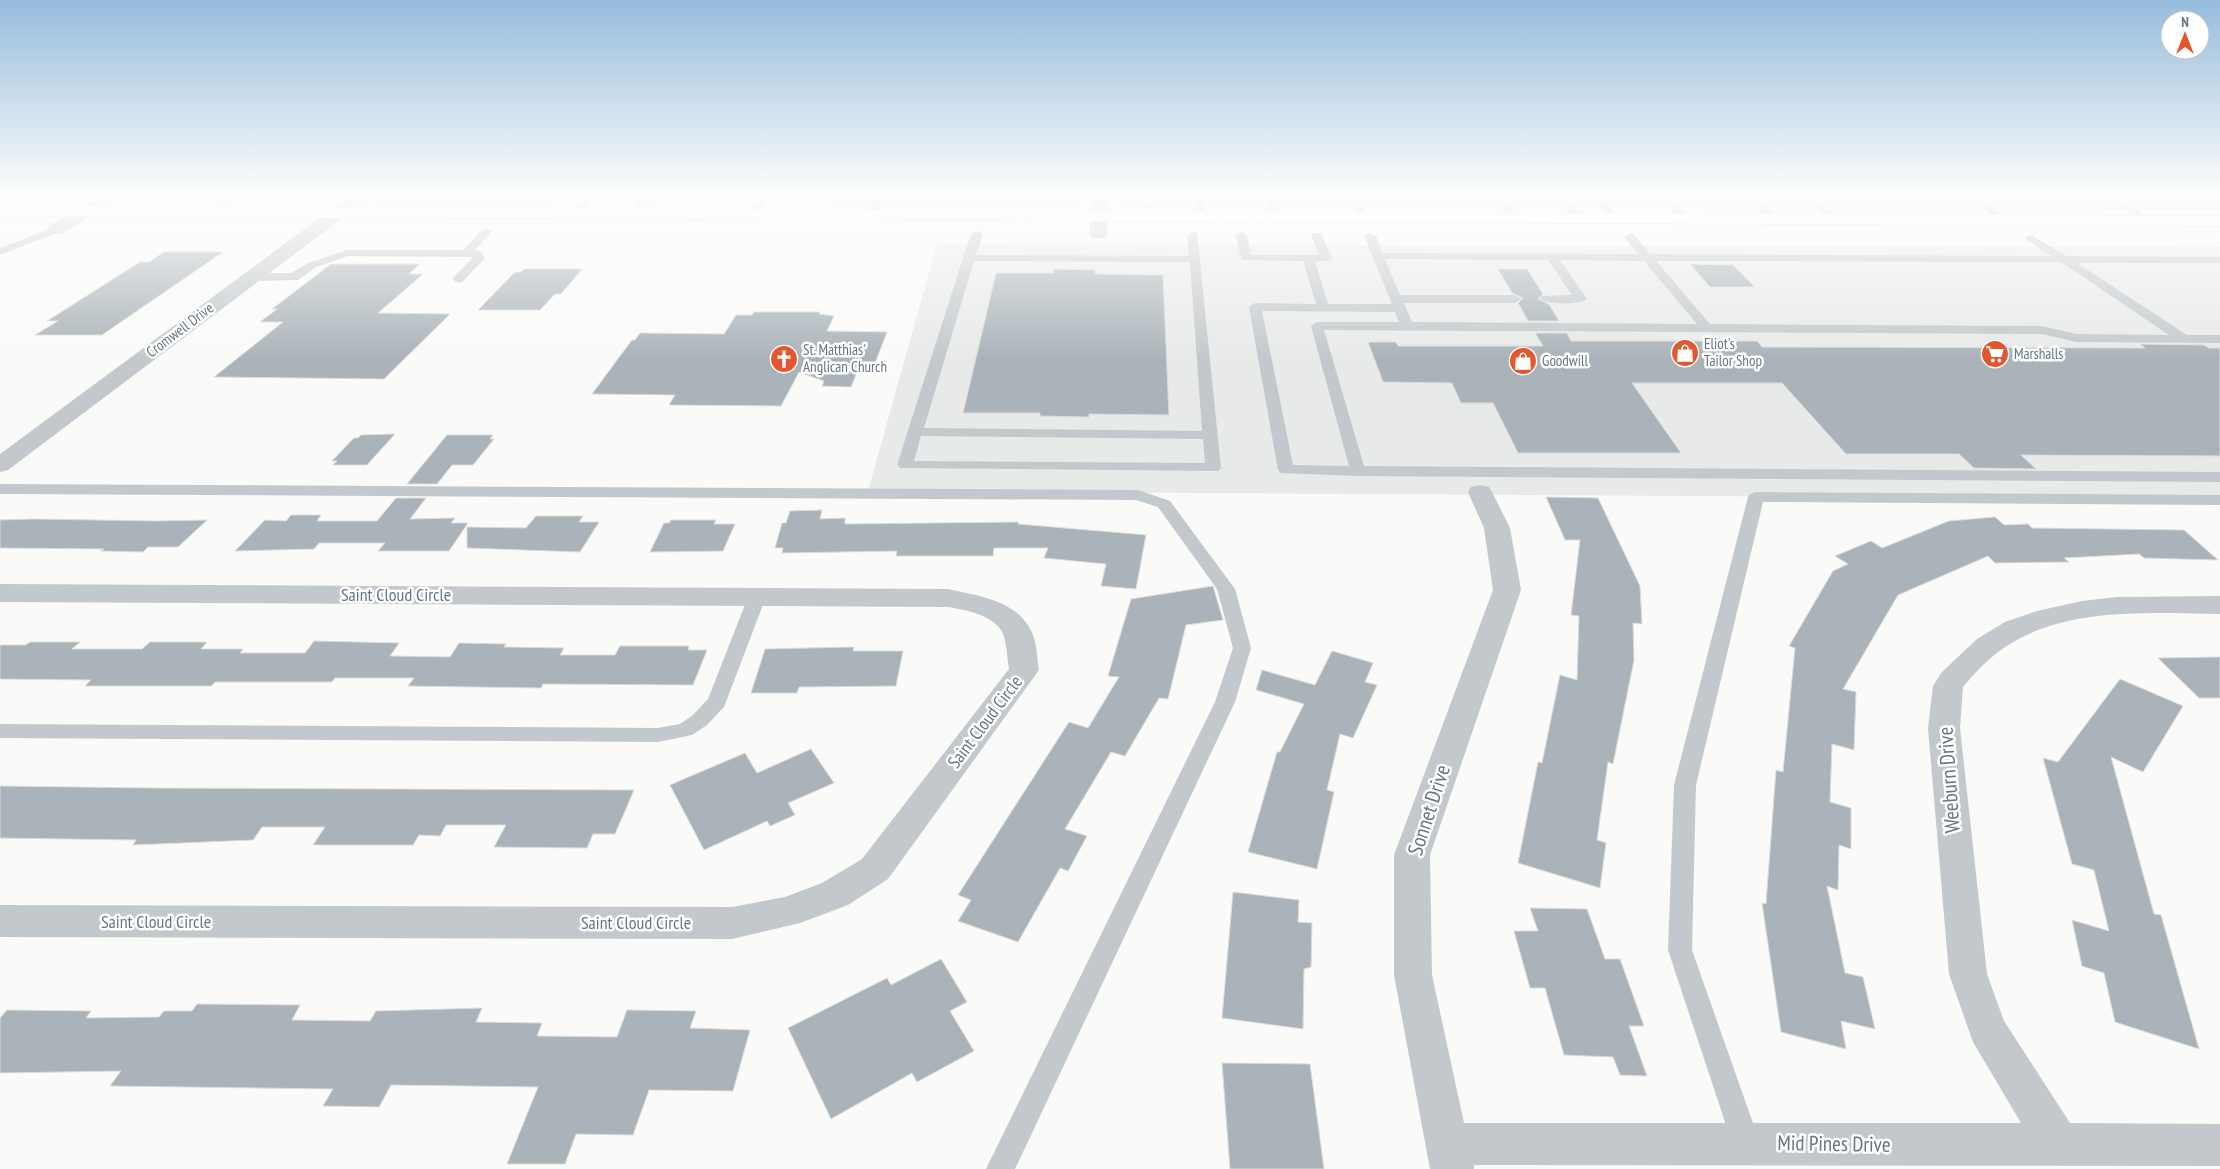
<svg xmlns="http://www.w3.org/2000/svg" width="2220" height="1169" viewBox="0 0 2220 1169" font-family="'PT Sans Narrow',sans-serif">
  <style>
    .built { fill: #e8e9e9 }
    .building { fill: #aab3b9; stroke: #dcdcda }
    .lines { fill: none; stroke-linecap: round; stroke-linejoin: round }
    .secondary-casing { stroke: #b3babf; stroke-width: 1 }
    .service { fill: #c3c8cc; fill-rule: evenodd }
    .minor { fill: #c3c8cc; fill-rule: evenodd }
    .tertiary { fill: #c3c8cc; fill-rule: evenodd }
    .secondary { fill: #fff; fill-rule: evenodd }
    .labels { text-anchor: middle; stroke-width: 5; stroke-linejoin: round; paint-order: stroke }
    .far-street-label { font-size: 15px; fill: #657683; stroke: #fff }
    .far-poi-label { font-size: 15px; fill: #657683; stroke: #fff; text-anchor: start }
    .street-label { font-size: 18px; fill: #657683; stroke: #fff }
    .near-street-label { font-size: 21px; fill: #657683; stroke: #fff }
  </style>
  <rect width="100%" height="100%" fill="#fafaf8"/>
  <g class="built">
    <path d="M383,196H1083L1082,206L373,204Z"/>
    <path d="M1120,196H2220V210L1120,207Z"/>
    <path d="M937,244L2220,247V499L868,491Z"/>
  </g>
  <g class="building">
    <path d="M164,252H223L102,335H35L58,321H47L140,262H149Z"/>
    <path d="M331,264H420L409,274H423L378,313L450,314L384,379L214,377L283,322H260L277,309H272Z"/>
    <path d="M1690,264L1733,265L1755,287H1710Z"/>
    <path d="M524,269H582L561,294H555L540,310H478L515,272H521Z"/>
    <path d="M1054,269L1095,270V274L1163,275L1169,415L1089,414V417L1040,416V413H963L996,273H1053Z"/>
    <path d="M1498,269H1527L1543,294L1538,299L1549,304L1559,321H1528L1518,303L1523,298L1512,293Z"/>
    <path d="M754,312H820L819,314L834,316L827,331L887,332L875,363L861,362L851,387L822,386L824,381L799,372L781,406L669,405L675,395L592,394L632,340H635L640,333L724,334L736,315H752Z"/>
    <path d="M1535,333H1567L1571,341H1757L1762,347L2145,348L2140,344L2204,345L2209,348H2220V456L2021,455L2036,469L1974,468L1959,454H1846L1782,383H1632L1681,453H1518L1493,403H1461L1452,383L1383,382L1368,342H1396L1398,346H1543Z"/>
    <path d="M395,434L367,465H333L337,461H332L354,438H358L361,435Z"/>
    <path d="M447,435H493L490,439H494L473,465H452L437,484H407Z"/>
    <path d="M1546,497L1598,498L1640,586L1642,624L1633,623L1634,660L1613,764L1608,762L1597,840L1606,843L1600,888L1518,863L1538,762L1542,763L1560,675L1577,680L1579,616L1571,615L1580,540H1565Z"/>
    <path d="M396,498H426L410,519L455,518L451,523H468L449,551H378L385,543H319L314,549L235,551L265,520L286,521L291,515H321L317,521H377Z"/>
    <path d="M822,510L820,519L845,518V524L1018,522V524L1146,535L1136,589L1101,586L1106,564L1044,558L1048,548H994L993,556H896L897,551L782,553L783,548H775L782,523H786L790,511Z"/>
    <path d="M536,516H583L579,522H599L580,552L467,548V527L526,528Z"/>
    <path d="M1995,517L2004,525L2028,524L2032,528L2184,530L2218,560L2144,558L2139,554L2064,558L2069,562L1995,563L1988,556L1898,595L1843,689L1856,692L1854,750L1832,744L1830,802L1851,808V849L1839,845L1838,890L1827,886L1845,973L1863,977L1875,1029L1841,1021L1846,1049L1781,1032L1762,903L1766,904L1776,770L1783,772L1795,648L1789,646L1833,571L1848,564L1835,556L1871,541L1882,548L1949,521Z"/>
    <path d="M33,519L157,521L207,520L178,547H148L143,552L101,551L104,549L0,548V520Z"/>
    <path d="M671,520H716L714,524H735L723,551L650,552L664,523H669Z"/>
    <path d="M1213,586L1223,620L1186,625L1168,699L1159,698L1125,756L1111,752L1065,829L1087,836L1068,871L1060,868L1018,942L958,921L971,900L958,895L1069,722L1088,728L1119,677L1108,676L1131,599Z"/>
    <path d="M314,641L399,643L390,656L450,657L459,643L506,644L504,647L564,648L560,655H615L620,646H689L688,650H707L693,685L543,684L541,688L408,686L414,678H335L332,682H215L211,686H85L91,680L0,679V645H26L30,642H80L72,649H142L150,642H207L201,649H243L240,653H305Z"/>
    <path d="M854,647L853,651H903L896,686L799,687L797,693H751L765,649Z"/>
    <path d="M1332,651L1373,663L1365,682L1377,685L1353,738L1340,734L1327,790L1334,792L1317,869L1248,852L1277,752H1280L1304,704L1256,690L1262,670L1315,685Z"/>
    <path d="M2220,657V698H2199L2158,658Z"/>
    <path d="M2120,679L2183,706L2143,772L2111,757L2154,914L2161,915L2199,1049L2115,1022L2104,973L2082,966L2072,920L2109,931L2094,870L2072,864L2043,758L2058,762Z"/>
    <path d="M811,749L834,783L788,803L795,815L770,826L767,821L704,850L670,785L745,753L757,773Z"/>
    <path d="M0,786L151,788L634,790L615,834H593L587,848L494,847L506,825H446L440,836L419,835L413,845H313L325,827H262L253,840L133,845L136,840L0,838Z"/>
    <path d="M1233,892L1299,900L1298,922L1312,923L1311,967L1304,969L1303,1029L1222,1018Z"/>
    <path d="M1530,908L1587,909L1605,959H1620L1644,1026H1629L1647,1076L1620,1075L1613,1057L1564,1055L1545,988H1530L1514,931H1538Z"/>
    <path d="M941,959L967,1002L950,1011L974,1051L917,1082L912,1073L831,1119L788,1028L887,978L891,985Z"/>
    <path d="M197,1004L300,1005L292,1020L370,1021L376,1011L482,1008L476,1022L542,1023L537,1036L617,1037L627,1010L696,1011L690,1028L750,1030L733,1091L649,1090L633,1135L576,1134L565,1164H507L538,1087L391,1085L379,1107L323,1106L333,1089L110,1086L121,1071L0,1073V1018L7,1010L91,1011L86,1018L159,1017L164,1011H192Z"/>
    <path d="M1222,1063L1310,1064L1324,1169H1230Z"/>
  </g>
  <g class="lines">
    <g class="secondary-casing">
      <path id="secondary" d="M0,206L2220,216V226L0,216Z"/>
    </g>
    <g class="service">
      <path d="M229,196H242L215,215H207L206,213L207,211Z"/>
      <path d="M556,196V200L552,201L402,200L397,197Z"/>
      <path d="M586,196H597L580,216H572L571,214L572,212Z"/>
      <path d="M643,196H654L638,216H630L629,214Z"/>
      <path d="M760,196H770L757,217H749L748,215Z"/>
      <path d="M875,196H885L877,215L872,218L867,215Z"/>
      <path d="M1123,196H1133C1139,204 1154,204 1160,196H1170L1167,203L1146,208L1126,203Z"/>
      <path d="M1197,196H1207L1203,217L1198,220L1193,217Z"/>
      <path d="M1266,196H1276L1281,217L1280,219H1272L1271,217Z"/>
      <path d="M1349,196H1359L1368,217L1367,219H1359Z"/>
      <path d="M1493,196H1503L1518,218L1517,220H1509Z"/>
      <path d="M1556,196H1567L1583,218L1582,220H1574Z"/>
      <path d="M1591,196H1602L1619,218L1618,220H1610Z"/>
      <path d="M1640,196H1854V197L1849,200H1817L1838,217L1839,219L1838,221L1834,222L1804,200H1760L1779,219L1774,222L1770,221L1748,200L1674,199L1691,219L1686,222L1682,221L1662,199H1645Z"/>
      <path d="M1964,196H1977L2011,220L2010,222H2002Z"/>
      <path d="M2099,196H2198L2193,199H2117L2153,219L2154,221L2153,223L2149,224Z"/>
      <path d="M55,227L60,230L59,232L0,255V248Z"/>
      <path d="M487,228L492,231L475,250L481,252L485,258L462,282L458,283L452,279L473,257L348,256L316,267L298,280L252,281L246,277L252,273H291L308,263L347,250H463L483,229Z"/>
      <path d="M977,231L983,234L976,255L1189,256L1187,235L1193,232L1197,233L1221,468L1218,471L900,468L897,465L963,258L971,234ZM974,261L1190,262L1202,431L924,428ZM921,436L1203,439L1205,463L914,461Z"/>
      <path d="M1241,232L1247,235L1251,255H1319L1311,235L1313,233H1321L1332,258L1326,261H1315L1328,304H1392L1364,236L1370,233L1376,236L1382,253L1638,254L1624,237L1630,234L1634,235L1650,254L2051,256L2027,240L2025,238L2027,236L2031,235L2066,256L2220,257V263H2077L2187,335H2220V343L2076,342L2042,334L1324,330L1364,466L2220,472V482L1358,476L1281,473L1278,470L1249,307L1255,303L1316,304L1303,261L1242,260L1235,235ZM1385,259L1548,260L1572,295L1542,296L1540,299C1546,305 1581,305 1587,299L1560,260L1644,261L1697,324L1412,322L1404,303H1515L1521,299L1515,295H1400ZM1656,261L2061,262L2169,335L2076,334L2042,326L1710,324ZM1262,311L1395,312L1399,322H1317L1311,326L1349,466L1293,465Z"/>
      <path d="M0,484L1138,490L1170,501L1235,589L1251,648L1235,702L1015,1169H986L1215,702L1233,648L1217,589L1158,507L1136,500L0,494Z"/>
      <path d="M1756,492L2220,495V505L1763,502L1696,785L1692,950L1760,1143L1756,1153L1746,1157L1736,1153L1732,1143L1668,950L1674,785L1748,497L1750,494Z"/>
      <path d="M757,591L763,593L766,597L724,707L707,725L692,735L658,742L0,738V724L658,728L680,724L693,715L708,699L748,597L751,593Z"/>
    </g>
    <g class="minor">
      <path d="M103,196H124L61,234H49L46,230L49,226Z"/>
      <path d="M350,196H369L344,217H332L330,213Z"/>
      <path d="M1092,196H1108L1107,234L1104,238H1092L1089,234Z"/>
      <path d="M1480,485L1489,487L1492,492L1510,528L1521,590L1430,855L1432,975L1464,1123H2021L1973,1042L1949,974L1928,728L1933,686L1942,672L1977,639L2005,622L2037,611L2082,601L2117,597L2220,596V614C2147,613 2059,606 1998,652C1985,662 1973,675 1963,687L1960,728L1987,974L2004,1021L2070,1123L2220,1124V1166L1474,1165V1169H1430L1394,975V855L1493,590L1484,528L1468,492L1471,487Z"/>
      <path d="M0,584L948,589C980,596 1020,601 1033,635C1037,646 1037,659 1039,670L888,879L848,905L800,923L732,939L0,937V905L732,907L785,897L822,883L862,859L1009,669C1007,657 1007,644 1003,634C995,615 965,610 948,607L0,602Z"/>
    </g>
    <path class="tertiary" d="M338,208L344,209L346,213L344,217L8,470L0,472V454L332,209Z"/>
    <use href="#secondary" class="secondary"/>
  </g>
  <linearGradient id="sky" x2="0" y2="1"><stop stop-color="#96bcdc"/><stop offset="0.54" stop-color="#fdfdfc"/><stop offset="1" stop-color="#fdfdfc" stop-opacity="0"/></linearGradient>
  <rect width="2220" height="360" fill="url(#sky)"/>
  <defs>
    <g id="shop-disc" transform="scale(1.4375)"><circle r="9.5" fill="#e4572e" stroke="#fff"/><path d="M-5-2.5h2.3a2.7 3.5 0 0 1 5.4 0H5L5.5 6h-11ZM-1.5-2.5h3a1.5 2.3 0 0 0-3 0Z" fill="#fff"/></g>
    <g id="supermarket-disc" transform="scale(1.4375)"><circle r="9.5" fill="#e4572e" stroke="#fff"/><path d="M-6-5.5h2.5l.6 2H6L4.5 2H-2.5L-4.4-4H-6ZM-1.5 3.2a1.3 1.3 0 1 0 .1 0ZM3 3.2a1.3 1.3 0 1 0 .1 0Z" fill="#fff"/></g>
    <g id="church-disc" transform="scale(1.4375)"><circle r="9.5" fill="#e4572e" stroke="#fff"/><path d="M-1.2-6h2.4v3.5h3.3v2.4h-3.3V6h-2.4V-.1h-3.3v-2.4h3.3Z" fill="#fff"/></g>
  </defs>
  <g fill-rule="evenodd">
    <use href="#shop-disc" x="1685" y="353"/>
    <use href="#supermarket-disc" x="1995" y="354"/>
    <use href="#church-disc" x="784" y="359"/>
    <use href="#shop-disc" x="1523" y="361"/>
  </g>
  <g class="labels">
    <g class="far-street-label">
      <text transform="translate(180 330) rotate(-37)" y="5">Cromwell Drive</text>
    </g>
    <g class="far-poi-label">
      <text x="1704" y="349">Eliot's<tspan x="1704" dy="17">Tailor Shop</tspan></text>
      <text x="803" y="355">St. Matthias'<tspan x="803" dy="17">Anglican Church</tspan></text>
      <text x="2014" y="359">Marshalls</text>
      <text x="1542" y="366">Goodwill</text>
    </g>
    <g class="street-label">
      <text x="396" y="601">Saint Cloud Circle</text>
      <text transform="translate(985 722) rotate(-53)" y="6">Saint Cloud Circle</text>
      <text x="156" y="928">Saint Cloud Circle</text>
      <text x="636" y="929">Saint Cloud Circle</text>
    </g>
    <g class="near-street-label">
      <text transform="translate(1949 780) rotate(-94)" y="7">Weeburn Drive</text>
      <text transform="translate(1429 810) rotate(-72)" y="7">Sonnet Drive</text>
      <text transform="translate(1834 1144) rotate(1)" y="7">Mid Pines Drive</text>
    </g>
  </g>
  <g transform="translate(2185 35)"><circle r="24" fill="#ffffff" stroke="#c1c8cd"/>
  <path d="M0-4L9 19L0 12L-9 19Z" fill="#e4572e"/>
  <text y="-8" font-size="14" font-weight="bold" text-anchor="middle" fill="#657683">N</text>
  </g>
</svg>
